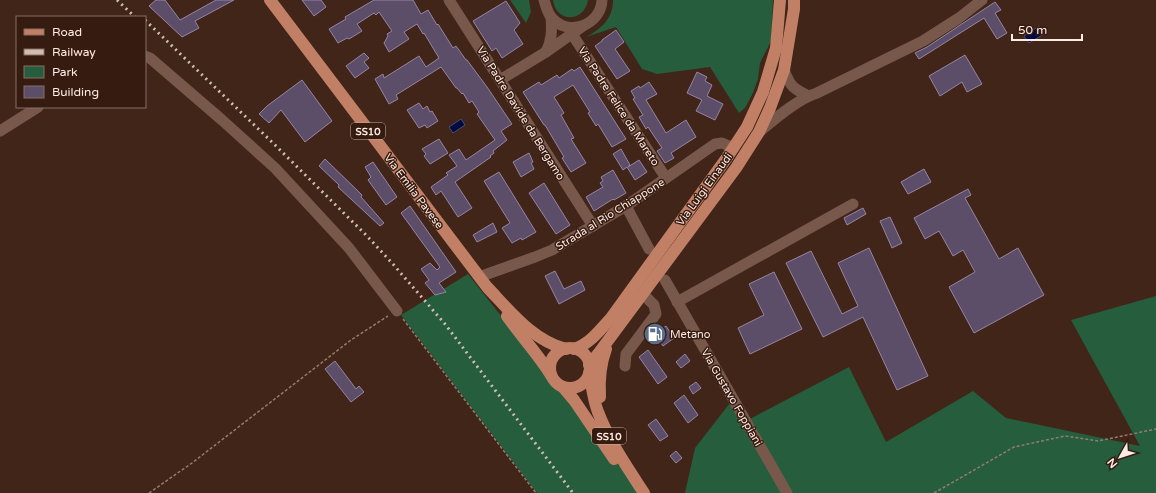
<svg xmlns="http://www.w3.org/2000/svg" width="1156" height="493" viewBox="0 0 1156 493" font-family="'Varela Round',sans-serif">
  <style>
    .green { fill: #255d3d }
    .water { fill: #000b43; stroke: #4c4e73 }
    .building { fill: #5c4d68; stroke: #9685a3 }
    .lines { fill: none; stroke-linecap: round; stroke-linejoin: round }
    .path { stroke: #947c72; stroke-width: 1.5; stroke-dasharray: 3 2; stroke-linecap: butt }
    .minor { stroke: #78584b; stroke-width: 11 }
    .major { stroke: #c18066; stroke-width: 12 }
    .rail { stroke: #d1bcb3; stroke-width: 3; stroke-dasharray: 2 4; stroke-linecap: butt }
    .labels { text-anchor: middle; stroke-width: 3; stroke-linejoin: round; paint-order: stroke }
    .shield { fill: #361b10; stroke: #c2ada4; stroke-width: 1 }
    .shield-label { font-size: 10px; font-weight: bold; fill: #feebe3 }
    .street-label { font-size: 11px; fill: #feebe3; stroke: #361b10 }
    .poi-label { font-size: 11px; fill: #feebe3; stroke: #361b10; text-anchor: start }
  </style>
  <rect width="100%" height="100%" fill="#412519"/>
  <g class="green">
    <path d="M510,0H529L531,12L526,23Z"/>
    <path d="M553,0H588C584,23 556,23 553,0Z"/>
    <path d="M613,0H773L771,41L760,63L758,79L753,93L745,108L739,113L710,67L657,74L642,69L616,27L586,37C601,29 613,19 613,0Z"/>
    <path d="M468,274L641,493H537L401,315Z"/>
    <path d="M1156,296V493H685L695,448L733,399L746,421L849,367L886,442L973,391L1006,418L1140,446L1071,320Z"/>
  </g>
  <g class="water">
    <path d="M1039,26L1044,34L1029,43L1024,36Z"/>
    <path d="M461,119L465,125L453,133L449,127Z"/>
  </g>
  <g class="building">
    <path d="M156,0H165L180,20L216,0H234L195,21L199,28L182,37L149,6Z"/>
    <path d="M302,0H321L326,7L314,16Z"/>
    <path d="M374,0H413L421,14L428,10L437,25L438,24L453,48L456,46L466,60H467L487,87L512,124L501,131L507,140L493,151L494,153L490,156L491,157L455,182L472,208L458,217L441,191L436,195L431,187L448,175L446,173L457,166L449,155L459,149L466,160L495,140L477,114L479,112L472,101L469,103L463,93L462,94L457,88H456L441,67L396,95L398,99L389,104L375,79L383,74L384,78L419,56L426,67L439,58L424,33L423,34L417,24L404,32L409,39L389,52L384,43L388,36L387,34L392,31L379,12L376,15L374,13L357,24L362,31L349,39L347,38L338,43L329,29L346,19L345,17Z"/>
    <path d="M506,1L520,23L514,30L523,44L502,58L496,48L492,51L473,21Z"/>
    <path d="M995,2L1001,10L995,13L1007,33L997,39L984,18L919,59L915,53L927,47Z"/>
    <path d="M616,30L624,42L615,49L630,71L617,79L595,46L602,41V40Z"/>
    <path d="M364,53L369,58L364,62L369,68L355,78L346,66Z"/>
    <path d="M965,55L982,84L967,92L962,82L940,96L929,76Z"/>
    <path d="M580,67L626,139L612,147L598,124L596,126L588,113L590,112L573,85L554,97L564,113L561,115L574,138L571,139L586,163L571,172L562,158L564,157L545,125H544L523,92L539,82L541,85L557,75L559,78L572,69L574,71Z"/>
    <path d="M697,72L707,77L705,81L712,85L707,96L723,104L715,120L696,111L702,100L687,93Z"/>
    <path d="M302,80L332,121L305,142L281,110L269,123L259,114L267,106Z"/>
    <path d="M649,82L657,94L646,100L666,133L686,120L696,137L671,153L674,158L665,163L657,151L662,148L648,127L646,129L639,117L643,115L633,99L635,98L631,91L639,86L640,88Z"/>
    <path d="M419,103L423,109L427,106L430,112L432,111L438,121L427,128L425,125L419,128L407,110Z"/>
    <path d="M439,139L448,153L430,164L424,156L426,154L422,149Z"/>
    <path d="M621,149L630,165L628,167L639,160L647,172L635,180L627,167L623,170L613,154Z"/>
    <path d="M529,153L533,162L531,163L534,169L521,177L513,162Z"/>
    <path d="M325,159L362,195L361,197L384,223L380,226L338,187L339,185L319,166Z"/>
    <path d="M373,162L397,197L386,205L368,180L371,177L365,167Z"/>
    <path d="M924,169L931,182L908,194L901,182Z"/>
    <path d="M613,170L626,193L614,200L613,199L594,211L586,197L603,187L600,183L603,181L601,177Z"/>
    <path d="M499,172L536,232L522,240L521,238L512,243L502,228L510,223L484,181Z"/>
    <path d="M544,183L570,225L556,234L529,193Z"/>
    <path d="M968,189L971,195L965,198L999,259L1018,248L1044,295L974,333L949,287L975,272L963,250L953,256L939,231L925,239L914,218Z"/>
    <path d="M410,206L456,272L439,283L446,292L435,295L425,283L429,280L421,269L430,263L437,270L440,267L401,213Z"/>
    <path d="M863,208L866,214L847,225L844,218Z"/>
    <path d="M890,217L902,243L892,248L880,221Z"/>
    <path d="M493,223L497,232L477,242L473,235Z"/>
    <path d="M869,248L928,376L897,390L863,317L823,337L786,263L811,251L842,314L858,306L838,263Z"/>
    <path d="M555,271L564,289L581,281L585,290L559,304L545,276Z"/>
    <path d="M774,272L802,329L750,354L738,328L764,315L749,284Z"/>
    <path d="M666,326L674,338L663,346L655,334Z"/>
    <path d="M648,350L667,377L658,384L639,357Z"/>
    <path d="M685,354L690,361L681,368L676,362Z"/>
    <path d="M335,361L356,389L359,386L364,392L351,402L325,369Z"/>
    <path d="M696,382L701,388L693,394L689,387Z"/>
    <path d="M684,395L698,415L688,423L674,403Z"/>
    <path d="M656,419L668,436L660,441L648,425Z"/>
    <path d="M676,451L682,458L676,463L670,456Z"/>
  </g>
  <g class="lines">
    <g class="path">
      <path d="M403,319L536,493"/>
      <path d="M149,493L192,463L351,340L388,316"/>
      <path d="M934,493L1014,447L1065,436L1098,441L1156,429"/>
    </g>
    <g class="minor">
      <path d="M449,0L593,226"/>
      <path d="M544,0C546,6 547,12 551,17C568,38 601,25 602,0"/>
      <path d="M572,34L666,178"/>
      <path d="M546,52C552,40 552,30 551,17"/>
      <path d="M145,56L150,58L222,120L275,168L349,248L397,311"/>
      <path d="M784,70C790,86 793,89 809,96"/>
      <path d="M500,80L546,52L583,26"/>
      <path d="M0,131L38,107"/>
      <path d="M759,132C775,119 796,100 817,93L923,41L959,18L982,0"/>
      <path d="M626,206L649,249"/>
      <path d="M479,277L535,257L552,250L626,206L715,144L722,143L734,148"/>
      <path d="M665,280L787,493"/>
      <path d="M677,302L853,204"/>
      <path d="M625,366L626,354L656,314L654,305L643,294"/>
    </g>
    <g class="major">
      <path d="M270,0L487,287C510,311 532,340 566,349"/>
      <path d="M507,316C521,336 538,354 551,375"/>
      <circle cx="570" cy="368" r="20"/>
      <path d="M574,349C590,344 600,330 611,318L726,159L747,127L763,92L776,48L780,0"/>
      <path d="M589,365L598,354L736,168L759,132L770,108L784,70L794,9V0"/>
      <path d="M589,373C592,386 593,399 598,412C609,441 627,467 644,493"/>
      <path d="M563,387L574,400L614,459"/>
      <path d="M600,397C599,380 600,365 606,349"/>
    </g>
    <g class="rail">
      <path d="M117,0L135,17"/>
      <path d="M145,20L274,144L367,236L392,263L445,324L573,493"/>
    </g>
  </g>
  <defs>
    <g id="fuel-disc" transform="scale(1.15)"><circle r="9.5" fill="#5c6f8a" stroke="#361b10"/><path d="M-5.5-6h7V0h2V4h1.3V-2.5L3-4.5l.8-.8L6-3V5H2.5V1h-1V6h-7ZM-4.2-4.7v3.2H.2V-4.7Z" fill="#fff"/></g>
  </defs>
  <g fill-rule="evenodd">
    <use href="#fuel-disc" x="655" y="334"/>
  </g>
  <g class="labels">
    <g class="shield">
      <rect x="351" y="123" width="34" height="16" rx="3"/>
      <rect x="592" y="428" width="34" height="16" rx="3"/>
    </g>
    <g class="shield-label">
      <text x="368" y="135">SS10</text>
      <text x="609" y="440">SS10</text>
    </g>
    <g class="street-label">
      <text transform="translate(619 106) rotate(57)" y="4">Via Padre Felice da Mareto</text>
      <text transform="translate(521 113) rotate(58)" y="4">Via Padre Davide da Bergamo</text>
      <text transform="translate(704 189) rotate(-54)" y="4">Via Luigi Einaudi</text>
      <text transform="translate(414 191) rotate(53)" y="4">Via Emilia Pavese</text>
      <text transform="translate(610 214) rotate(-32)" y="4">Strada al Rio Chiappone</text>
      <text transform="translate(732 397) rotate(60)" y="4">Via Gustavo Foppiani</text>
    </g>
    <g class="poi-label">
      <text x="670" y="338">Metano</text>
    </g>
  </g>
  <rect x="16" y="16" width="130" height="92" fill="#361b10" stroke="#866e64"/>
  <rect x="24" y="29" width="20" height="6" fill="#c18066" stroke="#866e64"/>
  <text x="52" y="36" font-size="12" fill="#feebe3">Road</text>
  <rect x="24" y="49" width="20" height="6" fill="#d1bcb3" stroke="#866e64"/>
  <text x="52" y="56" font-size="12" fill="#feebe3">Railway</text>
  <rect x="24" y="66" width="20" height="12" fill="#255d3d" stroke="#866e64"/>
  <text x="52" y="76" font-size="12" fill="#feebe3">Park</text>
  <rect x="24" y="86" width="20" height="12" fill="#5c4d68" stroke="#866e64"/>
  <text x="52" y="96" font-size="12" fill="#feebe3">Building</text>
  <g transform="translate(1120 457) rotate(231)" stroke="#361b10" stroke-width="3" paint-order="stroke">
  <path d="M0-3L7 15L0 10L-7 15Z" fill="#feebe3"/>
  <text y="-6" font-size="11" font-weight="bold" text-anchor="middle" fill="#feebe3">N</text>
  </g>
  <path d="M1012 34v6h70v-6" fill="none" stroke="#feebe3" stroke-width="2"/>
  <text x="1018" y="34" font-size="12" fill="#feebe3" stroke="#361b10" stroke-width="3" paint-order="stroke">50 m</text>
</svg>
